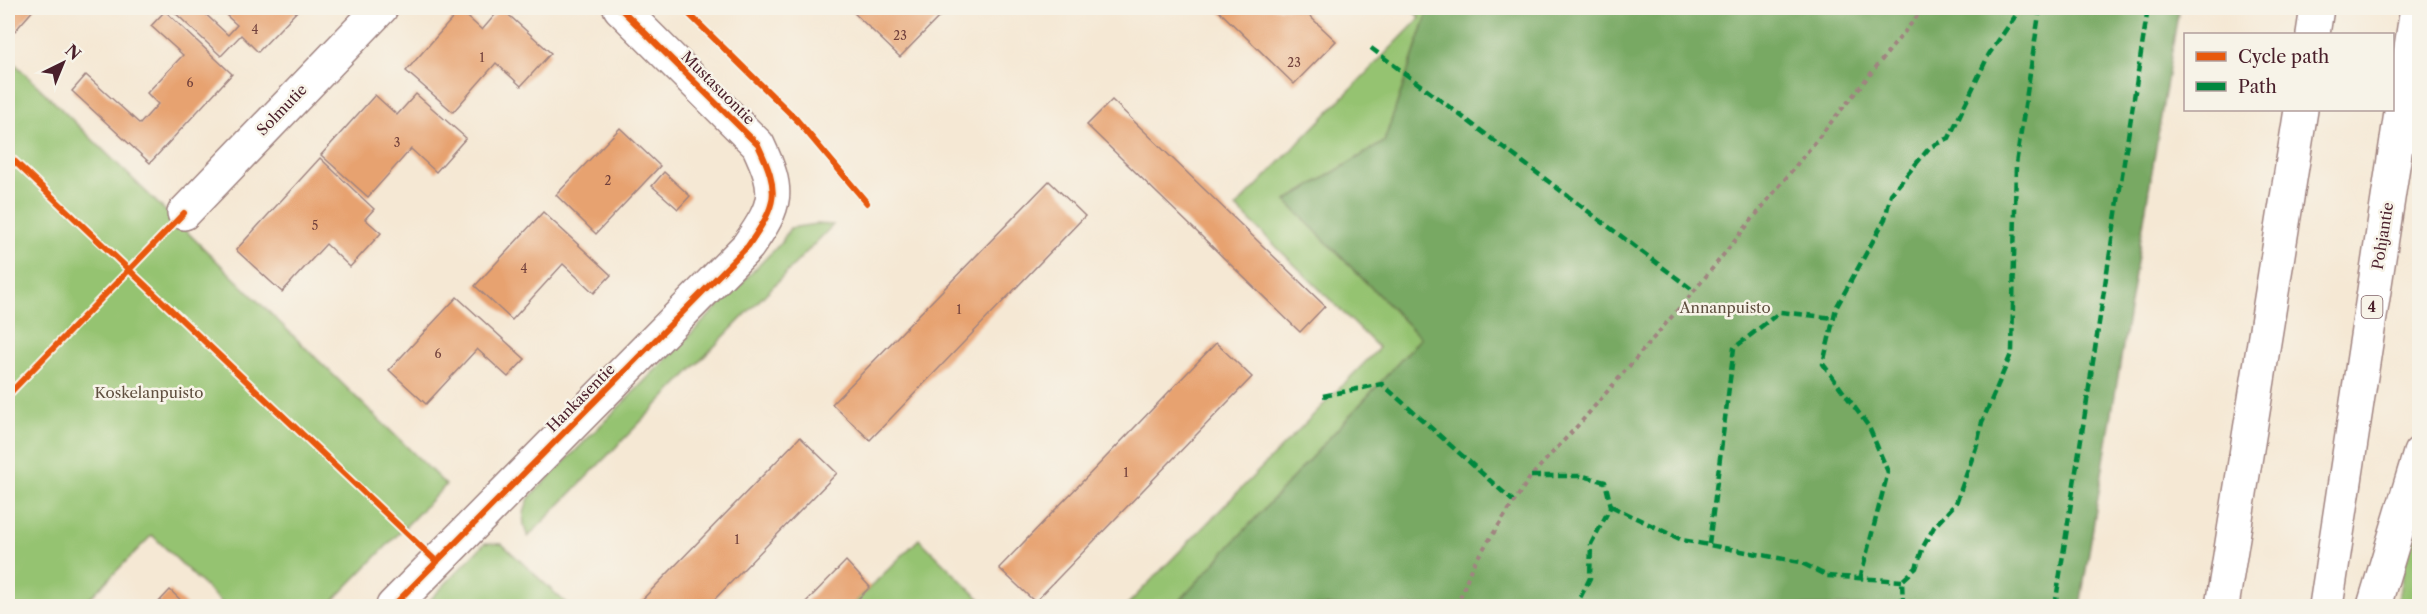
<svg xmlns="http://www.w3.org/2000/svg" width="2427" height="614" viewBox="0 0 2427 614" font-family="'Libre Caslon Text',serif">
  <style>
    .green { fill: #95c371; stroke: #70714e; stroke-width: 1.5 }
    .forest { fill: #78a963; stroke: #616447; stroke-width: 1.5 }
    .building { fill: #e7a270 }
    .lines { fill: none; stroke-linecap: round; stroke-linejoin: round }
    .minor-casing { stroke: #a08480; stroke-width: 36 }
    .highway-casing { stroke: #a08480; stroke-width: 36 }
    .path { stroke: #a08480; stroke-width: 4; stroke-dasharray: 4.5 4.5; stroke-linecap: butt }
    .minor { stroke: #fff; stroke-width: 33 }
    .highway { stroke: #fff; stroke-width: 33 }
    .quiet { stroke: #00873e; stroke-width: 4.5; stroke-dasharray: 9 4.5; stroke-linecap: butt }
    .cycleway-casing { stroke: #f7f3e8; stroke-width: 10 }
    .cycleway { stroke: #e8590c; stroke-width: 6 }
    .labels { text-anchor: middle; stroke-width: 5; stroke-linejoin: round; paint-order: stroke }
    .number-label { font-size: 12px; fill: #71403c }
    .shield { fill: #f7f3e8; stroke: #7e5f64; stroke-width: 1.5 }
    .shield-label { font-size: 14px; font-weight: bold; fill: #4a1f2b }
    .street-label { font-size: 15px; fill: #4a1f2b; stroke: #f7f3e8 }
    .park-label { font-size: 15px; fill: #605040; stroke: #f7f3e8 }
  </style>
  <rect width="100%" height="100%" fill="#f7f3e8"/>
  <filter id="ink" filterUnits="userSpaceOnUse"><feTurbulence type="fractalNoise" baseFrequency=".0167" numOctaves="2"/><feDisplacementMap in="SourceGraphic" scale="12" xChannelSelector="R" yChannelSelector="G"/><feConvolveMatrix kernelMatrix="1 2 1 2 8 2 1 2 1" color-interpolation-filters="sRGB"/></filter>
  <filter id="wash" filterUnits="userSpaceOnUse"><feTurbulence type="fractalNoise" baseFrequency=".008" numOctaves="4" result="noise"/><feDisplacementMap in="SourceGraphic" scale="24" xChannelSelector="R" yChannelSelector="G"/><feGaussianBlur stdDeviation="1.35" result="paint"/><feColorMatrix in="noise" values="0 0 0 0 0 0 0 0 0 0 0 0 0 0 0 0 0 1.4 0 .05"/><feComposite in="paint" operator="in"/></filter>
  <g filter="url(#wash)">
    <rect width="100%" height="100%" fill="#f5e8d4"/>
    <g class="green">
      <path d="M1410,8H1424L1427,15L1384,142L1286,201L1421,338L1175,606H1126L1379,348L1236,207L1420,18Z"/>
      <path d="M8,57L446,485L328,606H225L152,535L82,606H8Z"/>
      <path d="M816,224L833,225L528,537C521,521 523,513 529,498L767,257L781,243L790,228Z"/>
      <path d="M2419,478V606H2397Z"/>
      <path d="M919,539L987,606H851Z"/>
      <path d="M485,543L502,544L569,606H424Z"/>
    </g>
    <path class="forest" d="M1424,8H2179L2080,606H1175L1421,338L1286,201L1384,142L1427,15Z"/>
    <g id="blocks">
      <g class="building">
        <path d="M8,8H35L15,31L8,24Z"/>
        <path d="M170,8H199L228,35L237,25L227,16L235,8H300L258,52L241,35L221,56Z"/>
        <path d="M501,8L551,53L521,86L496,63L453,112L406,71L460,10L482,30Z"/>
        <path d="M849,8H933L941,15L900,57Z"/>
        <path d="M1216,8H1301L1336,41L1294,84Z"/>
        <path d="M165,11L232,74L150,163L72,91L86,75L140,124L158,104L147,93L183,55L151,26Z"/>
        <path d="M416,94L466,138L436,172L411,149L368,197L321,155L375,95L397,115Z"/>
        <path d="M1112,100L1325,306L1300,332L1087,125Z"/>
        <path d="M620,128L660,166L596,234L556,195Z"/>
        <path d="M320,158L374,209L365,219L381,233L350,267L326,244L282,292L236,250Z"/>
        <path d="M664,172L690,196L678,209L652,186Z"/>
        <path d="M1049,181L1085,216L870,440L832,404Z"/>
        <path d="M543,212L611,275L594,293L563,264L512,320L475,286Z"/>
        <path d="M457,297L525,359L508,377L477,349L426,404L389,370Z"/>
        <path d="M1216,343L1252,377L1035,602L999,568Z"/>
        <path d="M800,437L837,473L708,606H636Z"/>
        <path d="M846,561L870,587L851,606H802Z"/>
        <path d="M170,590L187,606H155Z"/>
      </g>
    </g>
  </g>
  <g filter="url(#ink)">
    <use href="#blocks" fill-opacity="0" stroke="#a08480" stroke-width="1.5"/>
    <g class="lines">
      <g class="minor-casing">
        <g id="minor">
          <path d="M184,213L381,8"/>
          <path d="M393,606L748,246C778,203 780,192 758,145L620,8"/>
        </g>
      </g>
      <g class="highway-casing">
        <g id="highway">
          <path d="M2313,34L2317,8"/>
          <path d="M2222,606L2301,110"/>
          <path d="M2326,606L2417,8"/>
          <path d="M2374,606L2420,453"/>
        </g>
      </g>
      <path class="path" d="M1457,606L1472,566L1531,476L1581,422L1694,291L1924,8"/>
      <use href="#minor" class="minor"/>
      <use href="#highway" class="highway"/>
      <g class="quiet">
        <path d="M1371,48L1694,291"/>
        <path d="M1323,396L1382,384L1513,501"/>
        <path d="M1531,476H1583L1605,482L1611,506L1591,544L1590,578L1576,606"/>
        <path d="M1611,506L1682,540L1800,562L1827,576L1902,581"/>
        <path d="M1709,544L1734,348L1780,312L1834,318"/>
        <path d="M1860,579L1888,472L1869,427L1823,364L1836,308L1885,219L1891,194L1930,147L1949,138L1989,54L2021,8"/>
        <path d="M1903,606L1902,581L1916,568L1923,547L1934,527L1956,503L1977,445L1982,422L2012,352L2016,164L2040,8"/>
        <path d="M2055,606L2148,8"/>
      </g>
      <g class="cycleway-casing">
        <g id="cycleway">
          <path d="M683,8L796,119L867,203"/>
          <path d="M8,155L437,562"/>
          <path d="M8,395L184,213"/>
          <path d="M393,606L748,246C778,203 780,192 758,145L620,8"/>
        </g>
      </g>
      <use href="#cycleway" class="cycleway"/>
    </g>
  </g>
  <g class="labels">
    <g class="number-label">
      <text x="255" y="34">4</text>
      <text x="900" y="40">23</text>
      <text x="482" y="62">1</text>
      <text x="1294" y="67">23</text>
      <text x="190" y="87">6</text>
      <text x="397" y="147">3</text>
      <text x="608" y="185">2</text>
      <text x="315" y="230">5</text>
      <text x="524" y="273">4</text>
      <text x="959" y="314">1</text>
      <text x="438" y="358">6</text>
      <text x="1126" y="477">1</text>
      <text x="737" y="544">1</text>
    </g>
    <rect class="shield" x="2361.5" y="296" width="21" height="22" rx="4.5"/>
    <g class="shield-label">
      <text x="2372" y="312">4</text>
    </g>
    <g class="street-label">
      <text transform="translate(718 88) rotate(45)" y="5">Mustasuontie</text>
      <text transform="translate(282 110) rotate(-46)" y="5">Solmutie</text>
      <text transform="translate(2383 236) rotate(-81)" y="5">Pohjantie</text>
      <text transform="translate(581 398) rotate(-45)" y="5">Hankasentie</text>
    </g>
    <g class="park-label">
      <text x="1725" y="313">Annanpuisto</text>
      <text x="149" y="398">Koskelanpuisto</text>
    </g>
  </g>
  <rect width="2427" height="614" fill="none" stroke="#f7f3e8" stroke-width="30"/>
  <rect x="2184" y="33" width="210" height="78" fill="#f7f3e8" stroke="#b29e9c" stroke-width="1.5"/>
  <rect x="2196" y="52" width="30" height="9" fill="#e8590c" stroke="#b29e9c" stroke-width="1.5"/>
  <text x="2238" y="63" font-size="18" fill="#4a1f2b">Cycle path</text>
  <rect x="2196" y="82" width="30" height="9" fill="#00873e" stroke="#b29e9c" stroke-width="1.5"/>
  <text x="2238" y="93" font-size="18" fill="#4a1f2b">Path</text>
  <g transform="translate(63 63) rotate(43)" stroke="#f7f3e8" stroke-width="4.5" paint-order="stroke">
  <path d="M0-4.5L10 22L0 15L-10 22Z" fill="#4a1f2b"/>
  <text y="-9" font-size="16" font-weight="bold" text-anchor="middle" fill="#4a1f2b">N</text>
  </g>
</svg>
